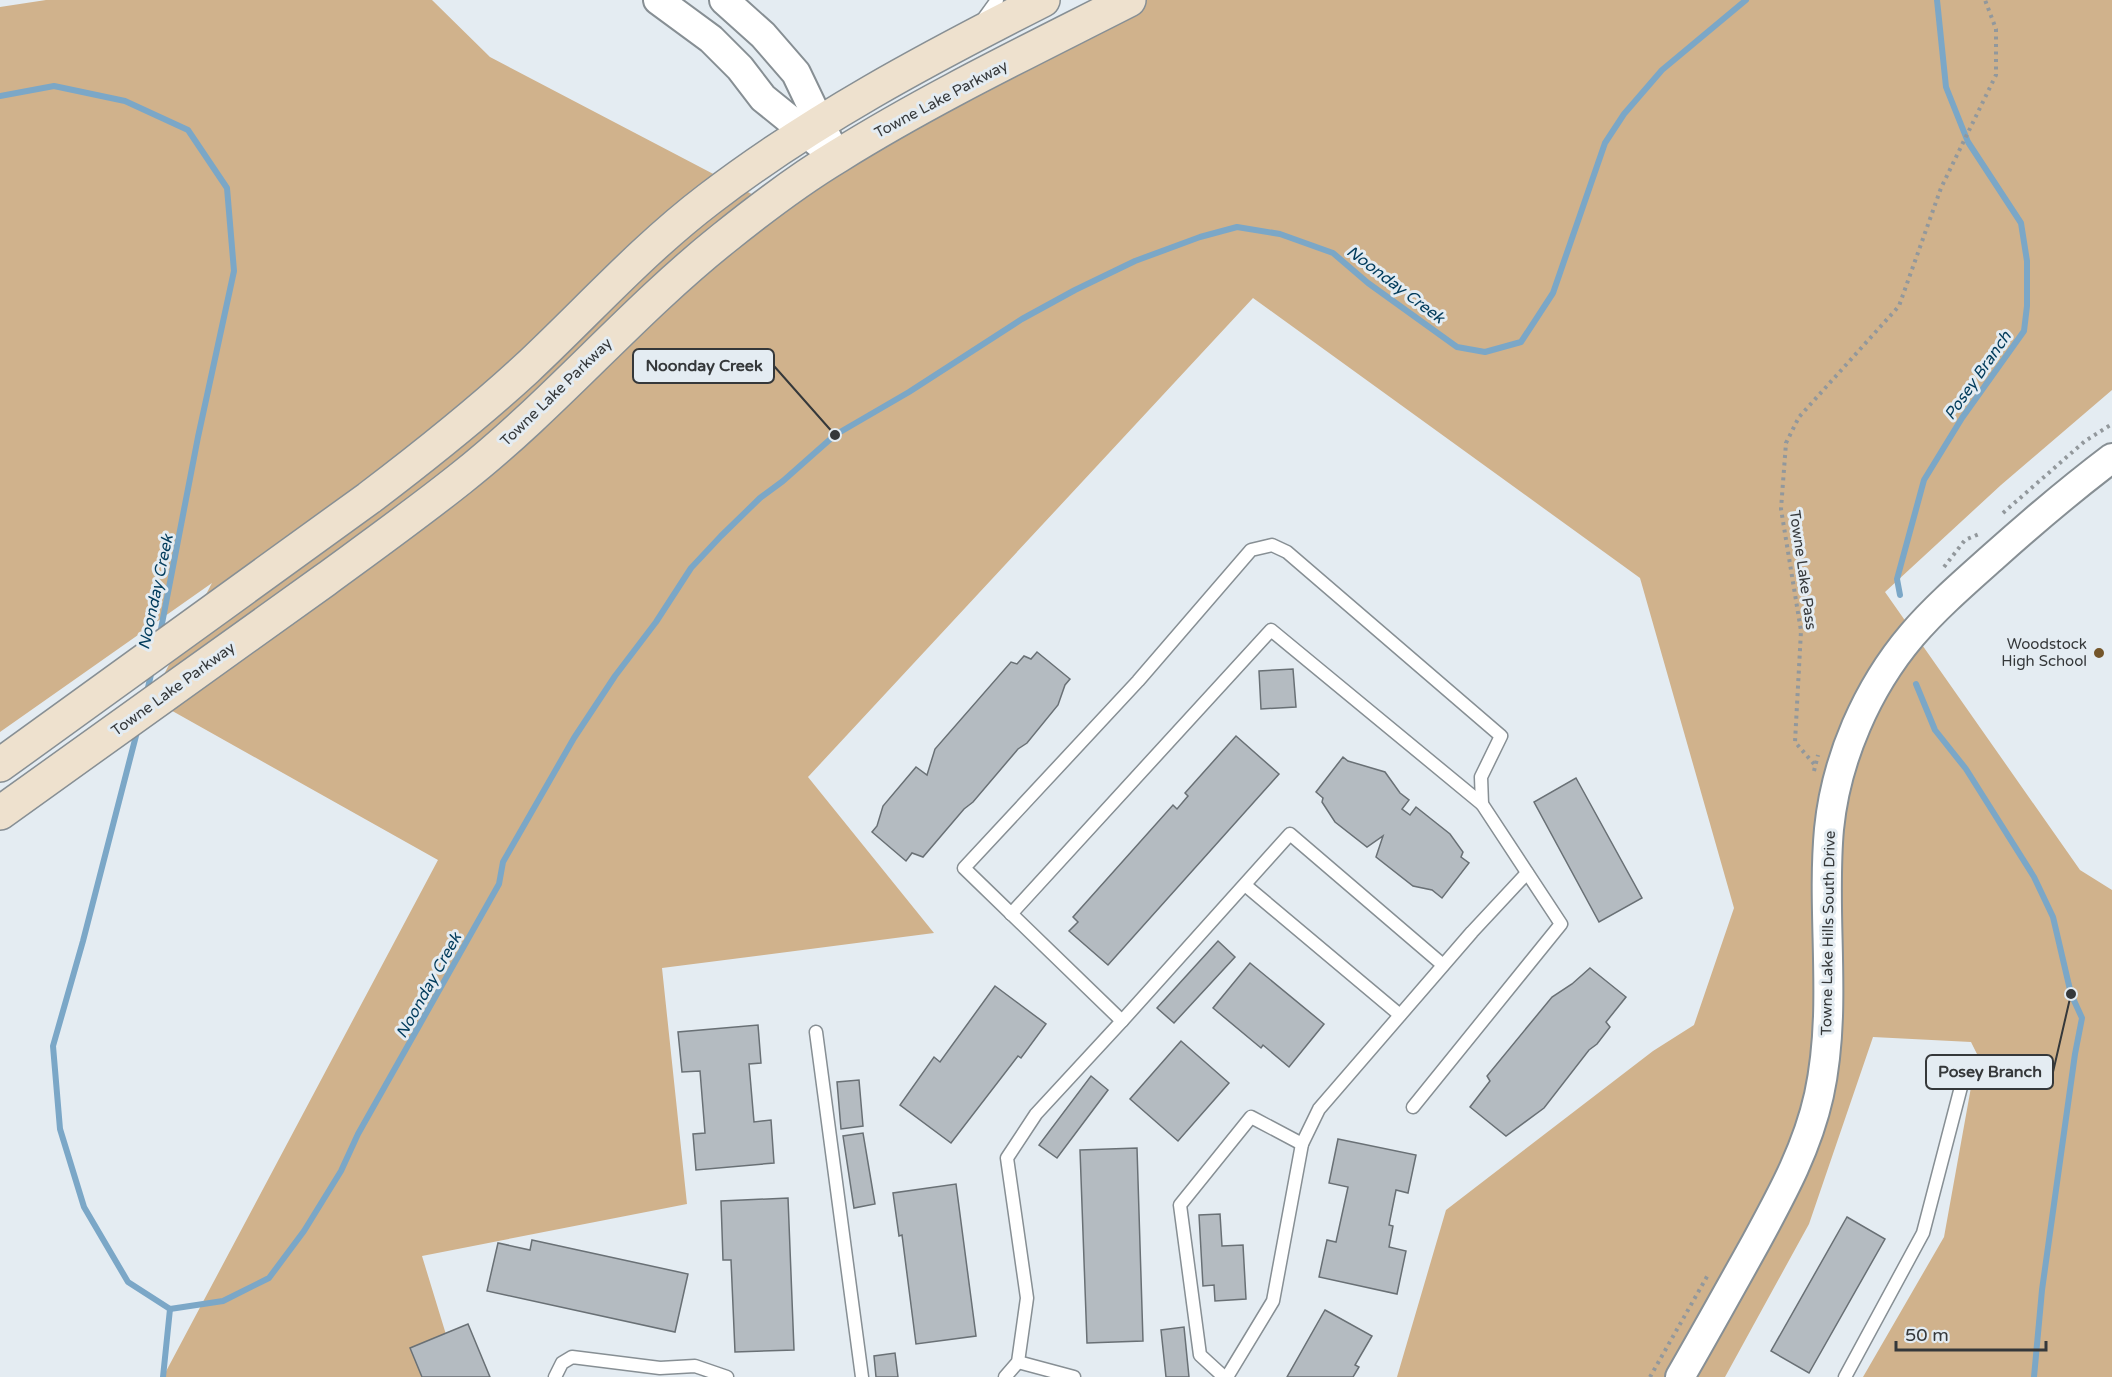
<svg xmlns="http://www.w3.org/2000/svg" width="2112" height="1377" viewBox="0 0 2112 1377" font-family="'Varela Round',sans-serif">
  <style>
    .green { fill: #d0b28c }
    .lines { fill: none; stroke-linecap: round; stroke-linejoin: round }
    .stream { stroke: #7ba7c7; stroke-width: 6 }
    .building { fill: #b4bbc1; stroke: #697075; stroke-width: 1.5 }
    .service-casing { stroke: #878f94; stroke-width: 15 }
    .tertiary-casing { stroke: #878f94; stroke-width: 32 }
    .secondary-casing { stroke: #878f94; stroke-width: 36 }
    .path { stroke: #92989c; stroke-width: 4; stroke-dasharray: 3 4.5; stroke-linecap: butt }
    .service { stroke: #fff; stroke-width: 12 }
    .tertiary { stroke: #fff; stroke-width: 28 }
    .secondary { stroke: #eee1ce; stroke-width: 33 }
    .poi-dot { fill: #74562a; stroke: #e4ecf2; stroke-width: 2 }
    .labels { text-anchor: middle; stroke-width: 6; stroke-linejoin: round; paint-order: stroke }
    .street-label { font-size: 15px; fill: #35383a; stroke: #e4ecf2 }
    .poi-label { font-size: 15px; fill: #35383a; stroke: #e4ecf2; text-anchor: end }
    .water-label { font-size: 16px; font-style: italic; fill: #003b5b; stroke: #e4ecf2 }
    .leader { fill: none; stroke: #35383a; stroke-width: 2 }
    .callout-dot { fill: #35383a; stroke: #e4ecf2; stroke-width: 2 }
    .callout { fill: #e4ecf2; stroke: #35383a; stroke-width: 2 }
    .callout-label { font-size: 16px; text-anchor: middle; font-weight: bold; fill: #35383a }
  </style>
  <rect width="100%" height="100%" fill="#e4ecf2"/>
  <path class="green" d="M46,0H432L490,57L767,202L1132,0H2112V390L2001,485L1885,592L2080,870L2112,890V1377H1863L1944,1237L1977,1054L1971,1042L1873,1037L1809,1224L1725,1377H1397L1446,1210L1653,1051L1694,1025L1734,908L1640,578L1253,298L808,777L934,933L662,968L687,1204L422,1256L459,1377H163L438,860L151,699L212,583L0,732V7Z"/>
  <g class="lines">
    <g class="stream">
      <path d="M0,96L54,86L125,101L188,130L227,188L234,271L198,437L160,634"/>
      <path d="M1900,595L1897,579L1924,480L1962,418L2024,331L2027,306V261L2021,223L1968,142L1946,87L1937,0"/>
      <path d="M1916,684L1935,730L1966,769L2034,877L2053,917L2071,994L2082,1018L2075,1054L2042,1290L2034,1377"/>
      <path d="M147,692L152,670"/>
      <path d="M138,728L83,941L53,1046L60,1129L84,1207L128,1282L170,1309L223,1301L269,1278L304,1231L341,1171L358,1134L499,884L503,862L574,738L615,676L656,622L691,568L721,536L760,498L783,481L835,435L909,392L1022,319L1075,290L1135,261L1200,237L1237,227L1280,234L1333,253L1368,283L1457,347L1485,352L1521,342L1553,293L1605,143L1624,114L1662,70L1746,0"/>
      <path d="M163,1377L170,1309"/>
    </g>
  </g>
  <g class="building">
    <path d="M1037,652L1070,679L1065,685L1058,705L1027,743L1018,749L973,802L964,809L923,857L912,853L906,861L872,832L877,826L883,806L916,767L927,775L935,749L1011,662L1017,664L1024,656L1031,659Z"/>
    <path d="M1293,669L1296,707L1261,709L1259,671Z"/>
    <path d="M1236,736L1279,774L1108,965L1069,931L1078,922L1073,917L1173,805L1177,809L1188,796L1185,793Z"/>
    <path d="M1343,757L1348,761L1385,772L1400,793L1409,800L1402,809L1410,815L1416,807L1450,834L1463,852L1461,857L1469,863L1442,898L1432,890L1413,886L1376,857L1383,836L1367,847L1335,822L1322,802L1323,798L1316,792Z"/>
    <path d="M1576,778L1642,898L1599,922L1534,802Z"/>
    <path d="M1218,941L1235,957L1174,1023L1157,1008Z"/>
    <path d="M1250,963L1324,1024L1289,1067L1263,1045L1261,1048L1213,1008Z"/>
    <path d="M1590,968L1626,997L1606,1022L1610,1027L1597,1044L1589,1050L1544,1108L1506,1136L1470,1107L1490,1081L1487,1076L1552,997L1572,984Z"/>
    <path d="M995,986L1046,1024L1021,1058L1018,1056L951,1143L900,1105L934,1057L940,1062Z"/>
    <path d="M758,1025L761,1063L749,1064L754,1122L771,1120L774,1163L696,1170L693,1134L705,1133L700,1071L682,1072L678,1032Z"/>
    <path d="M1181,1041L1229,1083L1178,1141L1130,1099Z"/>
    <path d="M1091,1076L1108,1090L1057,1158L1039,1145Z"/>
    <path d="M859,1080L863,1126L841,1129L837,1082Z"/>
    <path d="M863,1133L875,1204L854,1208L843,1136Z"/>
    <path d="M1338,1139L1416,1155L1408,1193L1396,1190L1389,1225L1393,1226L1389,1247L1406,1251L1397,1294L1319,1277L1327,1240L1336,1242L1348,1187L1329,1183Z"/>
    <path d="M1137,1148L1143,1341L1087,1343L1080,1150Z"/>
    <path d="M956,1184L976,1336L916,1344L902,1235L899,1236L893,1193Z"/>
    <path d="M788,1198L794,1350L735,1352L731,1260H723L721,1201Z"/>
    <path d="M1220,1214L1222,1246L1243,1245L1246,1299L1215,1301L1214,1285L1203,1286L1199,1215Z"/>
    <path d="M1847,1217L1885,1239L1809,1373L1771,1351Z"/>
    <path d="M532,1240L688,1274L675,1332L487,1291L498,1243L530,1250Z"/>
    <path d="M1325,1310L1372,1336L1355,1365L1359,1367L1353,1377H1287Z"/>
    <path d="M468,1324L490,1377H422L410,1348Z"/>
    <path d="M1184,1327L1189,1377H1166L1161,1330Z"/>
    <path d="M895,1353L898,1377H876L874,1356Z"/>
  </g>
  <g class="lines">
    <g class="service-casing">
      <g id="service">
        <path d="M984,18L997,0"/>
        <path d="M1245,885L1400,1015"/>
        <path d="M1011,914L1271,630L1482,804"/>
        <path d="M1122,1021L1290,834L1443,965"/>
        <path d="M816,1032L862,1377"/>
        <path d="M1018,1362L1074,1377"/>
        <path d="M555,1377L562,1363L572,1357L660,1368L695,1366L727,1377"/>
        <path d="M1005,1377L1018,1362L1027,1298L1007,1158L1036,1114L1122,1021L964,868L1138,681L1251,550L1272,545L1287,552L1501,736L1481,777L1482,804L1561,924L1413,1107"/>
        <path d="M1224,1377L1200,1355L1180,1205L1251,1117L1302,1144"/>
        <path d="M1227,1377L1273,1301L1302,1144L1319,1109L1472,932L1527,873"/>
        <path d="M1845,1377L1923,1233L1961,1087"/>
      </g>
    </g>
    <g class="tertiary-casing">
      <g id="tertiary">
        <path d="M658,0L711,39L740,68L763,98L836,157"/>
        <path d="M724,0L763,35L796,73L830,144"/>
        <path d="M1680,1377C1706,1332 1731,1287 1756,1242C1782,1194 1807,1149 1819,1095C1838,1007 1821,917 1829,829C1836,759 1867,688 1912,635C1936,607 1965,582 1993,557C2031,523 2071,489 2112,458"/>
      </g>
    </g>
    <g class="secondary-casing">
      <g id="secondary">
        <path d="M0,765L369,498C423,457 476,415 526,369C587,312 642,250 709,199C812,120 927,59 1043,0"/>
        <path d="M0,813C108,735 217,658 325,580C370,547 416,514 460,479C554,405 631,312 724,238C760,209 798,180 838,156C931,98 1031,50 1129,0"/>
      </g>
    </g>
    <g class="path">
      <path d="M2003,513L2085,441L2112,424"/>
      <path d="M1944,567L1965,540L1979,534"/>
      <path d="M1814,764L1795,742L1801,631L1781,509L1786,443L1799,417L1899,306L1941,188L1996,75V29L1985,0"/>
      <path d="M1814,771L1818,755"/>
      <path d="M1650,1377L1709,1273"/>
    </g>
    <use href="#service" class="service"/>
    <use href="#tertiary" class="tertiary"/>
    <use href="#secondary" class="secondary"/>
  </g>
  <circle class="poi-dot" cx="2099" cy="653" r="6"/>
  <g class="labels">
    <g class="street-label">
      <text transform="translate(941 99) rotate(-28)" y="5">Towne Lake Parkway</text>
      <text transform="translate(556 392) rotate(-44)" y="5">Towne Lake Parkway</text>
      <text transform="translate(1803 570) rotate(82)" y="5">Towne Lake Pass</text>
      <text transform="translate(173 689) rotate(-36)" y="5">Towne Lake Parkway</text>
      <text transform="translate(1828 933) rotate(-89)" y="5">Towne Lake Hills South Drive</text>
    </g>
    <g class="poi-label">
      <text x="2087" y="649">Woodstock<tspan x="2087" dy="17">High School</tspan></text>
    </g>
    <g class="water-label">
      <text transform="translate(1396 284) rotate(37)" y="6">Noonday Creek</text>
      <text transform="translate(1977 375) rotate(-55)" y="6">Posey Branch</text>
      <text transform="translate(155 592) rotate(-78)" y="6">Noonday Creek</text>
      <text transform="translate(428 985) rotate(-61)" y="6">Noonday Creek</text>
    </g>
  </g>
  <path class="leader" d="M835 435L774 366M2071 994L2053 1072"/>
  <g class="callout-dot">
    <circle cx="835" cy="435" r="6"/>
    <circle cx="2071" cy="994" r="6"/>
  </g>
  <g class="callout">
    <rect x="633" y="349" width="141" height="34" rx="6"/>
    <rect x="1926" y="1055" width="127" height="34" rx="6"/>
  </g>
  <g class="callout-label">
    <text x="704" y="371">Noonday Creek</text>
    <text x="1990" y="1077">Posey Branch</text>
  </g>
  <path d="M1896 1341v9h150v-9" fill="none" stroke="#35383a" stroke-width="3"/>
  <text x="1905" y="1341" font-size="18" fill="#35383a" stroke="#e4ecf2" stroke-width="4.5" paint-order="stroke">50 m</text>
</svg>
